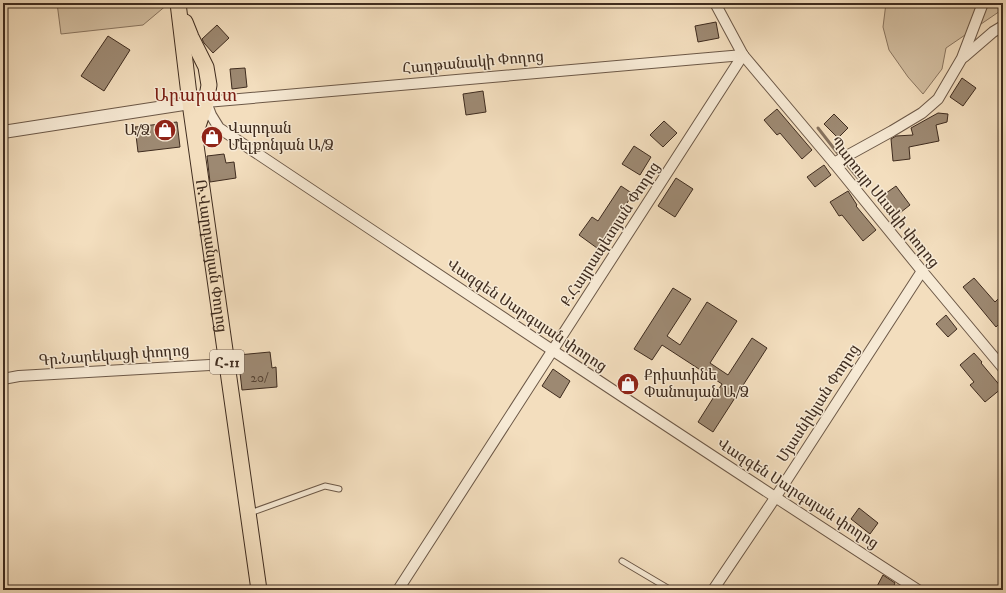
<svg xmlns="http://www.w3.org/2000/svg" width="1006" height="593" viewBox="0 0 1006 593" font-family="'IM FELL DW Pica','Noto Serif Armenian',serif">
  <style>
    .green { fill: #d4c0a3; stroke: #8a7661 }
    .lines { fill: none; stroke-linecap: round; stroke-linejoin: round }
    .stream { stroke: #86725e; stroke-width: 3 }
    .building { fill: #9d8972; stroke: #3f2c1f }
    .service-casing { stroke: #6c5847; stroke-width: 7 }
    .minor-casing { stroke: #6c5847; stroke-width: 12 }
    .tertiary-casing { stroke: #6c5847; stroke-width: 14 }
    .primary-casing { stroke: #3f2c1f; stroke-width: 17 }
    .service { stroke: #f7ead5; stroke-width: 5 }
    .minor { stroke: #f7ead5; stroke-width: 10 }
    .tertiary { stroke: #f7ead5; stroke-width: 12 }
    .primary { stroke: #f3debe; stroke-width: 15 }
    .labels { text-anchor: middle; stroke-width: 3; stroke-linejoin: round; paint-order: stroke }
    .number-label { font-size: 13px; fill: #564334 }
    .shield { fill: #f7ead5; stroke: #766556; stroke-width: 1 }
    .shield-label { font-size: 14px; font-weight: bold; fill: #3f2c1f }
    .street-label { font-size: 15px; fill: #3f2c1f; stroke: #f7ead5 }
    .poi-label { font-size: 15px; fill: #3f2c1f; stroke: #f7ead5; text-anchor: start }
    .quarter-label { font-size: 17px; letter-spacing: 1px; fill: #7a1f14; stroke: #f7ead5 }
  </style>
  <rect width="100%" height="100%" fill="#f3debe"/>
  <filter id="stains"><feTurbulence type="fractalNoise" baseFrequency=".005" numOctaves="4"/><feColorMatrix values="0 0 0 0 .2 0 0 0 0 .09 0 0 0 0 .02 0 0 0 .5 -.17"/></filter>
  <radialGradient id="worn" r=".72"><stop offset=".6" stop-color="#630" stop-opacity="0"/><stop offset="1" stop-color="#630" stop-opacity=".3"/></radialGradient>
  <g class="green">
    <path d="M57,3H168V4L143,25L61,34Z"/>
    <path d="M886,3H1003V9L946,48L942,69L923,94L908,77L889,50L883,27Z"/>
  </g>
  <g class="lines">
    <g class="stream">
      <path d="M818,128L839,155"/>
      <path d="M845,162L862,183"/>
    </g>
  </g>
  <g class="building">
    <path d="M716,22L719,38L698,42L695,26Z"/>
    <path d="M217,25L229,38L213,53L204,43L202,39Z"/>
    <path d="M108,36L130,50L104,91L81,76Z"/>
    <path d="M245,68L247,87L232,89L230,69Z"/>
    <path d="M962,78L976,88L963,106L950,97Z"/>
    <path d="M483,91L486,112L466,115L463,94Z"/>
    <path d="M777,109L812,150L802,159L780,133L777,135L764,120Z"/>
    <path d="M938,113L948,114L947,122L936,125L939,141L909,147L910,159L893,161L891,139L896,136L913,135L911,128Z"/>
    <path d="M834,114L848,128L838,138L824,124Z"/>
    <path d="M664,121L677,133L663,147L650,135Z"/>
    <path d="M177,122L180,147L138,152L135,127Z"/>
    <path d="M634,146L651,157L640,175L622,164Z"/>
    <path d="M224,154L226,163L234,162L236,178L210,182L207,156Z"/>
    <path d="M824,165L831,175L815,187L807,177Z"/>
    <path d="M676,178L693,189L675,217L658,206Z"/>
    <path d="M621,186L633,194L597,248L579,235L592,217L598,221Z"/>
    <path d="M896,186L910,205L896,216L882,196Z"/>
    <path d="M848,191L857,205L856,206L876,230L863,241L842,215L839,216L830,202Z"/>
    <path d="M974,278L995,302L998,299L1003,305V320L996,327L963,287Z"/>
    <path d="M673,288L691,299L667,336L680,345L707,302L737,321L710,363L728,375L752,338L767,348L713,432L698,422L722,384L662,345L652,360L634,349Z"/>
    <path d="M946,315L957,329L948,337L936,324Z"/>
    <path d="M270,352L272,368L276,367L277,387L242,390L238,355Z"/>
    <path d="M974,353L982,362L981,363L1002,388L985,402L970,385L974,382L960,365Z"/>
    <path d="M553,369L570,381L560,398L542,386Z"/>
    <path d="M859,508L878,523L870,534L851,519Z"/>
    <path d="M883,575L895,583L892,590H875Z"/>
  </g>
  <g class="lines">
    <g class="service-casing">
      <g id="service">
        <path d="M250,513L325,486L339,489"/>
        <path d="M622,561L671,590"/>
      </g>
    </g>
    <g class="minor-casing">
      <g id="minor">
        <path d="M715,3L743,55L834,163L922,271L1003,368"/>
        <path d="M743,55L206,102L211,115L219,128C451,283 683,438 918,590"/>
        <path d="M964,57L993,32L1003,26"/>
        <path d="M834,163L892,131L922,113L938,99L962,58L983,3"/>
        <path d="M3,379L19,376L227,364"/>
        <path d="M398,590L743,55"/>
        <path d="M713,590L775,498L922,271"/>
      </g>
    </g>
    <g class="tertiary-casing">
      <path id="tertiary" d="M3,132L190,103L198,102"/>
    </g>
    <g class="primary-casing">
      <g id="primary">
        <path id="s1" d="M178,3L190,103L259,590"/>
        <path d="M185,22L191,37L206,67L209,85L206,102L196,132"/>
      </g>
    </g>
    <use href="#service" class="service"/>
    <use href="#minor" class="minor"/>
    <use href="#tertiary" class="tertiary"/>
    <use href="#primary" class="primary"/>
  </g>
  <defs>
    <g id="shop-disc" transform="scale(1.15)"><circle r="9.5" fill="#8f2418" stroke="#f7ead5"/><path d="M-5-2.5h2.3a2.7 3.5 0 0 1 5.4 0H5L5.5 6h-11ZM-1.5-2.5h3a1.5 2.3 0 0 0-3 0Z" fill="#fff"/></g>
  </defs>
  <g fill-rule="evenodd">
    <use href="#shop-disc" x="165" y="130"/>
    <use href="#shop-disc" x="212" y="137"/>
    <use href="#shop-disc" x="628" y="384"/>
  </g>
  <g class="labels">
    <g class="number-label">
      <text x="259" y="382">20/</text>
    </g>
    <rect class="shield" x="210" y="350" width="34" height="24" rx="3"/>
    <g class="shield-label">
      <text x="227" y="367">Հ-11</text>
    </g>
    <g class="street-label">
      <text transform="translate(473 62) rotate(-5)" y="5">Հաղթանակի Փողոց</text>
      <text transform="translate(885 202) rotate(51)" y="5">Պարույր Սևակի փողոց</text>
      <text transform="translate(610 234) rotate(-57)" y="5">Ք.Հայրապետյան Փողոց</text>
      <text dy="5" stroke="none"><textPath href="#s1" startOffset="255">Ռ.Վարդանյան Փողոց</textPath></text>
      <text transform="translate(527 315) rotate(34)" y="5">Վազգեն Սարգսյան փողոց</text>
      <text transform="translate(114 355) rotate(-4)" y="5">Գր.Նարեկացի փողոց</text>
      <text transform="translate(818 403) rotate(-57)" y="5">Մյասնիկյան Փողոց</text>
      <text transform="translate(798 493) rotate(33)" y="5">Վազգեն Սարգսյան փողոց</text>
    </g>
    <g class="poi-label">
      <text x="228" y="133">Վարդան<tspan x="228" dy="17">Մելքոնյան Ա/Ձ</tspan></text>
      <text x="150" y="135" text-anchor="end">Ա/Ձ</text>
      <text x="644" y="380">Քրիստինե<tspan x="644" dy="17">Փանոսյան Ա/Ձ</tspan></text>
    </g>
    <g class="quarter-label">
      <text x="196" y="101">Արարատ</text>
    </g>
  </g>
  <rect width="1006" height="593" fill="none" stroke="#f3debe" stroke-width="16"/>
  <rect x="4" y="4" width="998" height="585" fill="none" stroke="#3f2c1f" stroke-width="2"/>
  <rect x="8" y="8" width="990" height="577" fill="none" stroke="#3f2c1f"/>
  <rect width="100%" height="100%" filter="url(#stains)"/>
  <rect width="100%" height="100%" fill="url(#worn)"/>
</svg>
